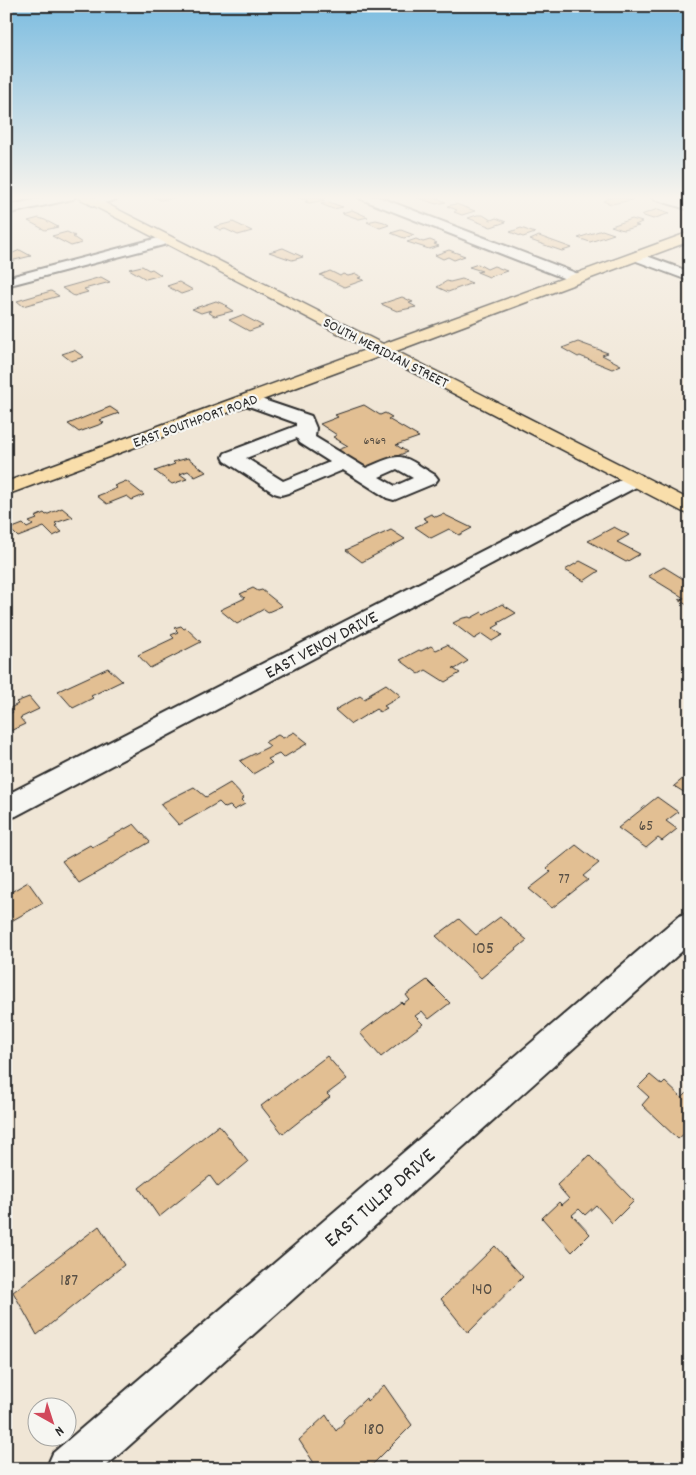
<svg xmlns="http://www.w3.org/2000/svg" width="696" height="1475" viewBox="0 0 696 1475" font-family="Dekko,sans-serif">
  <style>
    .building { fill: #e2bf93; stroke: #2b2b2b }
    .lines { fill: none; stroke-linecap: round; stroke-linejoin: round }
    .minor-casing { stroke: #2b2b2b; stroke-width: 4 }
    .major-casing { stroke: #2b2b2b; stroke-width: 3 }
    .minor { fill: #f6f6f2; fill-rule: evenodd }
    .major { fill: #f9deab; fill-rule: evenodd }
    .labels { text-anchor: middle; stroke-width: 4.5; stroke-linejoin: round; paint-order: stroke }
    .far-number-label { font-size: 12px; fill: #595045 }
    .far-street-label { font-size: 15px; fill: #2b2b2b; stroke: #f6f6f2 }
    .number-label { font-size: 15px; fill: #595045 }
    .street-label { font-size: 18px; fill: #2b2b2b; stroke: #f6f6f2 }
    .near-number-label { font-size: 18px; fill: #595045 }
    .near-street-label { font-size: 21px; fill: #2b2b2b; stroke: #f6f6f2 }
  </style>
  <rect width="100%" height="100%" fill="#f0e6d6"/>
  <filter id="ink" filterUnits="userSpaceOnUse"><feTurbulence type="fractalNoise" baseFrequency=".02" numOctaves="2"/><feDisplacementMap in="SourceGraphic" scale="10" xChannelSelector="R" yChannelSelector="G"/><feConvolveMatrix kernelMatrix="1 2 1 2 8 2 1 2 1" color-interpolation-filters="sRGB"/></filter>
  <g filter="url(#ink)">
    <g class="building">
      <path d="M152,196H177L178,197L161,200Z"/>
      <path d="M315,196L325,200L309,203L305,202L308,201L298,197Z"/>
      <path d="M432,196L446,202L436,204L416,197Z"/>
      <path d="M614,196H618L632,200L611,204L603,201Z"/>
      <path d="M329,202L337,205L343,207L333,209L321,204Z"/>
      <path d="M456,204L475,211L462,215L454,212L457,210L447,206Z"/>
      <path d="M658,209L670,213L653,219L641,215Z"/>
      <path d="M352,210L368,217L359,219L342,213Z"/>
      <path d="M477,215H483L491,220L496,218L506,222L491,227L468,218Z"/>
      <path d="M39,218L45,220L58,227L45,230L28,221Z"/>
      <path d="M632,219L642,222L635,225L639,226L623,230L611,226Z"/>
      <path d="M376,220L384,222L389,225L380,228L367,222Z"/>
      <path d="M233,222L252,231L238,235L225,229L221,230L214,227Z"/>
      <path d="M521,228L535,233L523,237L510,232Z"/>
      <path d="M401,230L414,235L404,238L391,233Z"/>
      <path d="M602,230L614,234L590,242L578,238Z"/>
      <path d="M67,232L75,236L73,237L82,243L71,246L52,236Z"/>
      <path d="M539,236L572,248L562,251L530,240Z"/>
      <path d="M416,239L423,242L430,240L437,243L434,244L439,246L429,249L407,242Z"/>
      <path d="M283,248L303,257L292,260L269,252Z"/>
      <path d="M20,250L31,256L6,262V256Z"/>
      <path d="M449,250L465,256L454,260L448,257L443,259L435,255Z"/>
      <path d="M478,264L487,269L494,266L507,271L489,277L477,272L482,271L469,267Z"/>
      <path d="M142,266L149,270L152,269L161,275L146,279L129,269Z"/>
      <path d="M330,271L340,276L343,274L348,276L356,274L362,277L358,278L364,280L344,287L320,275Z"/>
      <path d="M101,277L110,282L84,289L88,292L74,296L62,288Z"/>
      <path d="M462,279L472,283L448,292L437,287L447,281L450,282Z"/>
      <path d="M179,282L193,290L181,294L167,286Z"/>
      <path d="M51,291L59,296L23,306L17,301Z"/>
      <path d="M402,297L413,302L409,303L416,307L397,311L381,304Z"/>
      <path d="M216,301L228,306H225L233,311L214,316L208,312L212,311L211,310L201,313L192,309Z"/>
      <path d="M242,315L263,326L249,331L229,320Z"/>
      <path d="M578,342L608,353L602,355L621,365L612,369L580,356L578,357L562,348Z"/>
      <path d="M74,350L84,357L71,361L62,354Z"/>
      <path d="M364,405L380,415L385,413L392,417L388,419L419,437L396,445L407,452L367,468L338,450L348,446L333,437L337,435L320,424L338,417L335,415Z"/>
      <path d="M110,407L119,413L100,420L104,423L79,432L68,424Z"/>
      <path d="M188,458L206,472L195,477L188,471L180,474L187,479L172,484L155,471L175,464L173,462Z"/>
      <path d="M126,481L144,495L132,500L127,496L107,504L97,496L117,488L114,486Z"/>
      <path d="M62,508L73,517L55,523L57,525L55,526L62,532L53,536L44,527L18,537L10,529L23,524L27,528L33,525L29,522L37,519L35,517L44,513L46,515Z"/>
      <path d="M431,514L436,517L443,514L472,528L459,535L449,529L431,538L415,527L428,521L423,518Z"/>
      <path d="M614,527L629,535L617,542L640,554L626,562L588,541Z"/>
      <path d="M391,530L405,539L362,562L346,550Z"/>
      <path d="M580,561L599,571L584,581L565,570Z"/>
      <path d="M664,567L690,583V607L679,600L684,598L648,576Z"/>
      <path d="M253,588L258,591L262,590L282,606L268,612L264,609L237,624L220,610L245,598L240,594Z"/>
      <path d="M502,604L516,613L498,623L500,624L493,628L502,635L492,641L482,634L474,639L453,623L463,618L469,617L471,618L482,612L484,614Z"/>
      <path d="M181,626L184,629L186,628L201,642L150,668L138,655L174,638L171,635L178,632L174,628Z"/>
      <path d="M447,645L468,661L455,669L452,668L460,673L445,682L426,670L419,674L400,660L419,650L421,651L431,646L436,650Z"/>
      <path d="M108,668L122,681L91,696L93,698L73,708L58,691Z"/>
      <path d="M386,684L401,696L384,706L387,708L380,712L376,709L351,724L335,710L360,696L364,699L371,695L369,694Z"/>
      <path d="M29,697L39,709L20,718L25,724L6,733V716L13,712L10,708L18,704L16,702Z"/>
      <path d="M294,732L308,743L283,758L279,754L268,759L272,763L253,774L240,761L270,746L265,742L278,735L283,738Z"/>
      <path d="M690,773V796L674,786Z"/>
      <path d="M230,783L244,798L241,800L245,804L234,810L230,806L225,808L219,802L179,825L160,804L194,787L206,797Z"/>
      <path d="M657,797L678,812L666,821L677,829L662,841L658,838L646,848L618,828Z"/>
      <path d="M134,824L150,842L79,883L62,861L90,845L92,847Z"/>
      <path d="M576,845L599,863L583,876L588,880L552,908L529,889L551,872L547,868Z"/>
      <path d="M28,882L43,903L6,924V895Z"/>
      <path d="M500,917L527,940L481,978L436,936L459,919L476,935Z"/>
      <path d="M427,980L450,1003L429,1019L422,1011L415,1016L423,1024L381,1057L360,1033L401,1002L403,1004L409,999L406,995Z"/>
      <path d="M327,1056L347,1079L327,1094L330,1097L283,1134L261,1106Z"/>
      <path d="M650,1075L662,1085L665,1082L682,1098L690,1090V1136L686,1132L678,1139L642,1105L649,1097L638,1087Z"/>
      <path d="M219,1125L248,1162L218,1187L210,1176L159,1217L139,1188Z"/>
      <path d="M589,1155L634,1201L612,1223L596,1205L585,1215L579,1209L572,1215L590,1234L572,1252L542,1218L559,1202L562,1205L569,1199L557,1185Z"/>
      <path d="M99,1226L124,1265L37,1335L13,1292Z"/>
      <path d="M495,1246L523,1277L468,1333L441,1299Z"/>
      <path d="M384,1385L412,1425L368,1469H318L299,1440L326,1415L336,1431L344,1422L343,1420L366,1398L367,1401Z"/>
    </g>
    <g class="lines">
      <g class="minor-casing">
        <g id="minor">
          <path d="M52,196H75L73,199L6,214V206Z"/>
          <path d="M100,196H119L117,199L93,206L87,202L89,199Z"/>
          <path d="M359,196H376L581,275L583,278L581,281H571L361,199Z"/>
          <path d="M652,196H671L690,202V210L654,199Z"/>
          <path d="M166,236L173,240L171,243L6,286V278Z"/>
          <path d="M636,252L690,272V281L631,259L629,256Z"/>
          <path d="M249,395L311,416L316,428L315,437L366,468C405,451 399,454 435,475L438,479L435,483L394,500L387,498L343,470L288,493L281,495L274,493L225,461L223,457L225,453L296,426V423L243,404L240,400L243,396ZM297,438L300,443L330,462L283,481L246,458ZM397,469L413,478L395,486L379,477Z"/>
          <path d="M635,474L642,476L645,480L642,484L16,816L6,819V795L628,476Z"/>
          <path d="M690,912V944L103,1469H46L53,1453L679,916Z"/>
        </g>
      </g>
      <g class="major-casing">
        <path id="major" d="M75,196H91L383,344L690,232V241L396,351L690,500V514L683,512L381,356L6,495V482L368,349Z"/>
      </g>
      <use href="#minor" class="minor"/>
      <use href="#major" class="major"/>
    </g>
  </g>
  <linearGradient id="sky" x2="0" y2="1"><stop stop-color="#7bbce0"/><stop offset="0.49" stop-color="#f8f4ed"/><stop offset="1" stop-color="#f8f4ed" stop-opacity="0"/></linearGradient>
  <rect width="696" height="403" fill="url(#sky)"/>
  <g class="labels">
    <g class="far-number-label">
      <text x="375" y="444">6969</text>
    </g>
    <g class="far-street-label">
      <text transform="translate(386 352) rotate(27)" y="5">SOUTH MERIDIAN STREET</text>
      <text transform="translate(195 420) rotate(-20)" y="5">EAST SOUTHPORT ROAD</text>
    </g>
    <g class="number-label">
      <text x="646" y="830">65</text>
      <text x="564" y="883">77</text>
    </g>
    <g class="street-label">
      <text transform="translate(321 644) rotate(-28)" y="6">EAST VENOY DRIVE</text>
    </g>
    <g class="near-number-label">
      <text x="483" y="953">105</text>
      <text x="69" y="1285">187</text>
      <text x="482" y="1294">140</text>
      <text x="374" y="1434">180</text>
    </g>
    <g class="near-street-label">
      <text transform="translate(379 1197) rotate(-41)" y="7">EAST TULIP DRIVE</text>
    </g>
  </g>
  <rect width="696" height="1475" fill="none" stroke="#f6f6f2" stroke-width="25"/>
  <rect x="12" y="12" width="671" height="1450" fill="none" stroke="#2b2b2b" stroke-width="2" filter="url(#ink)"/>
  <g transform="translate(52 1422) rotate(141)"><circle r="24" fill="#f6f6f2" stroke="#a5a5a2"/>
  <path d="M0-4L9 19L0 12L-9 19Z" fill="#d1495b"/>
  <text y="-8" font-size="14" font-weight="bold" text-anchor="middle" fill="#2b2b2b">N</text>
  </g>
</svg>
